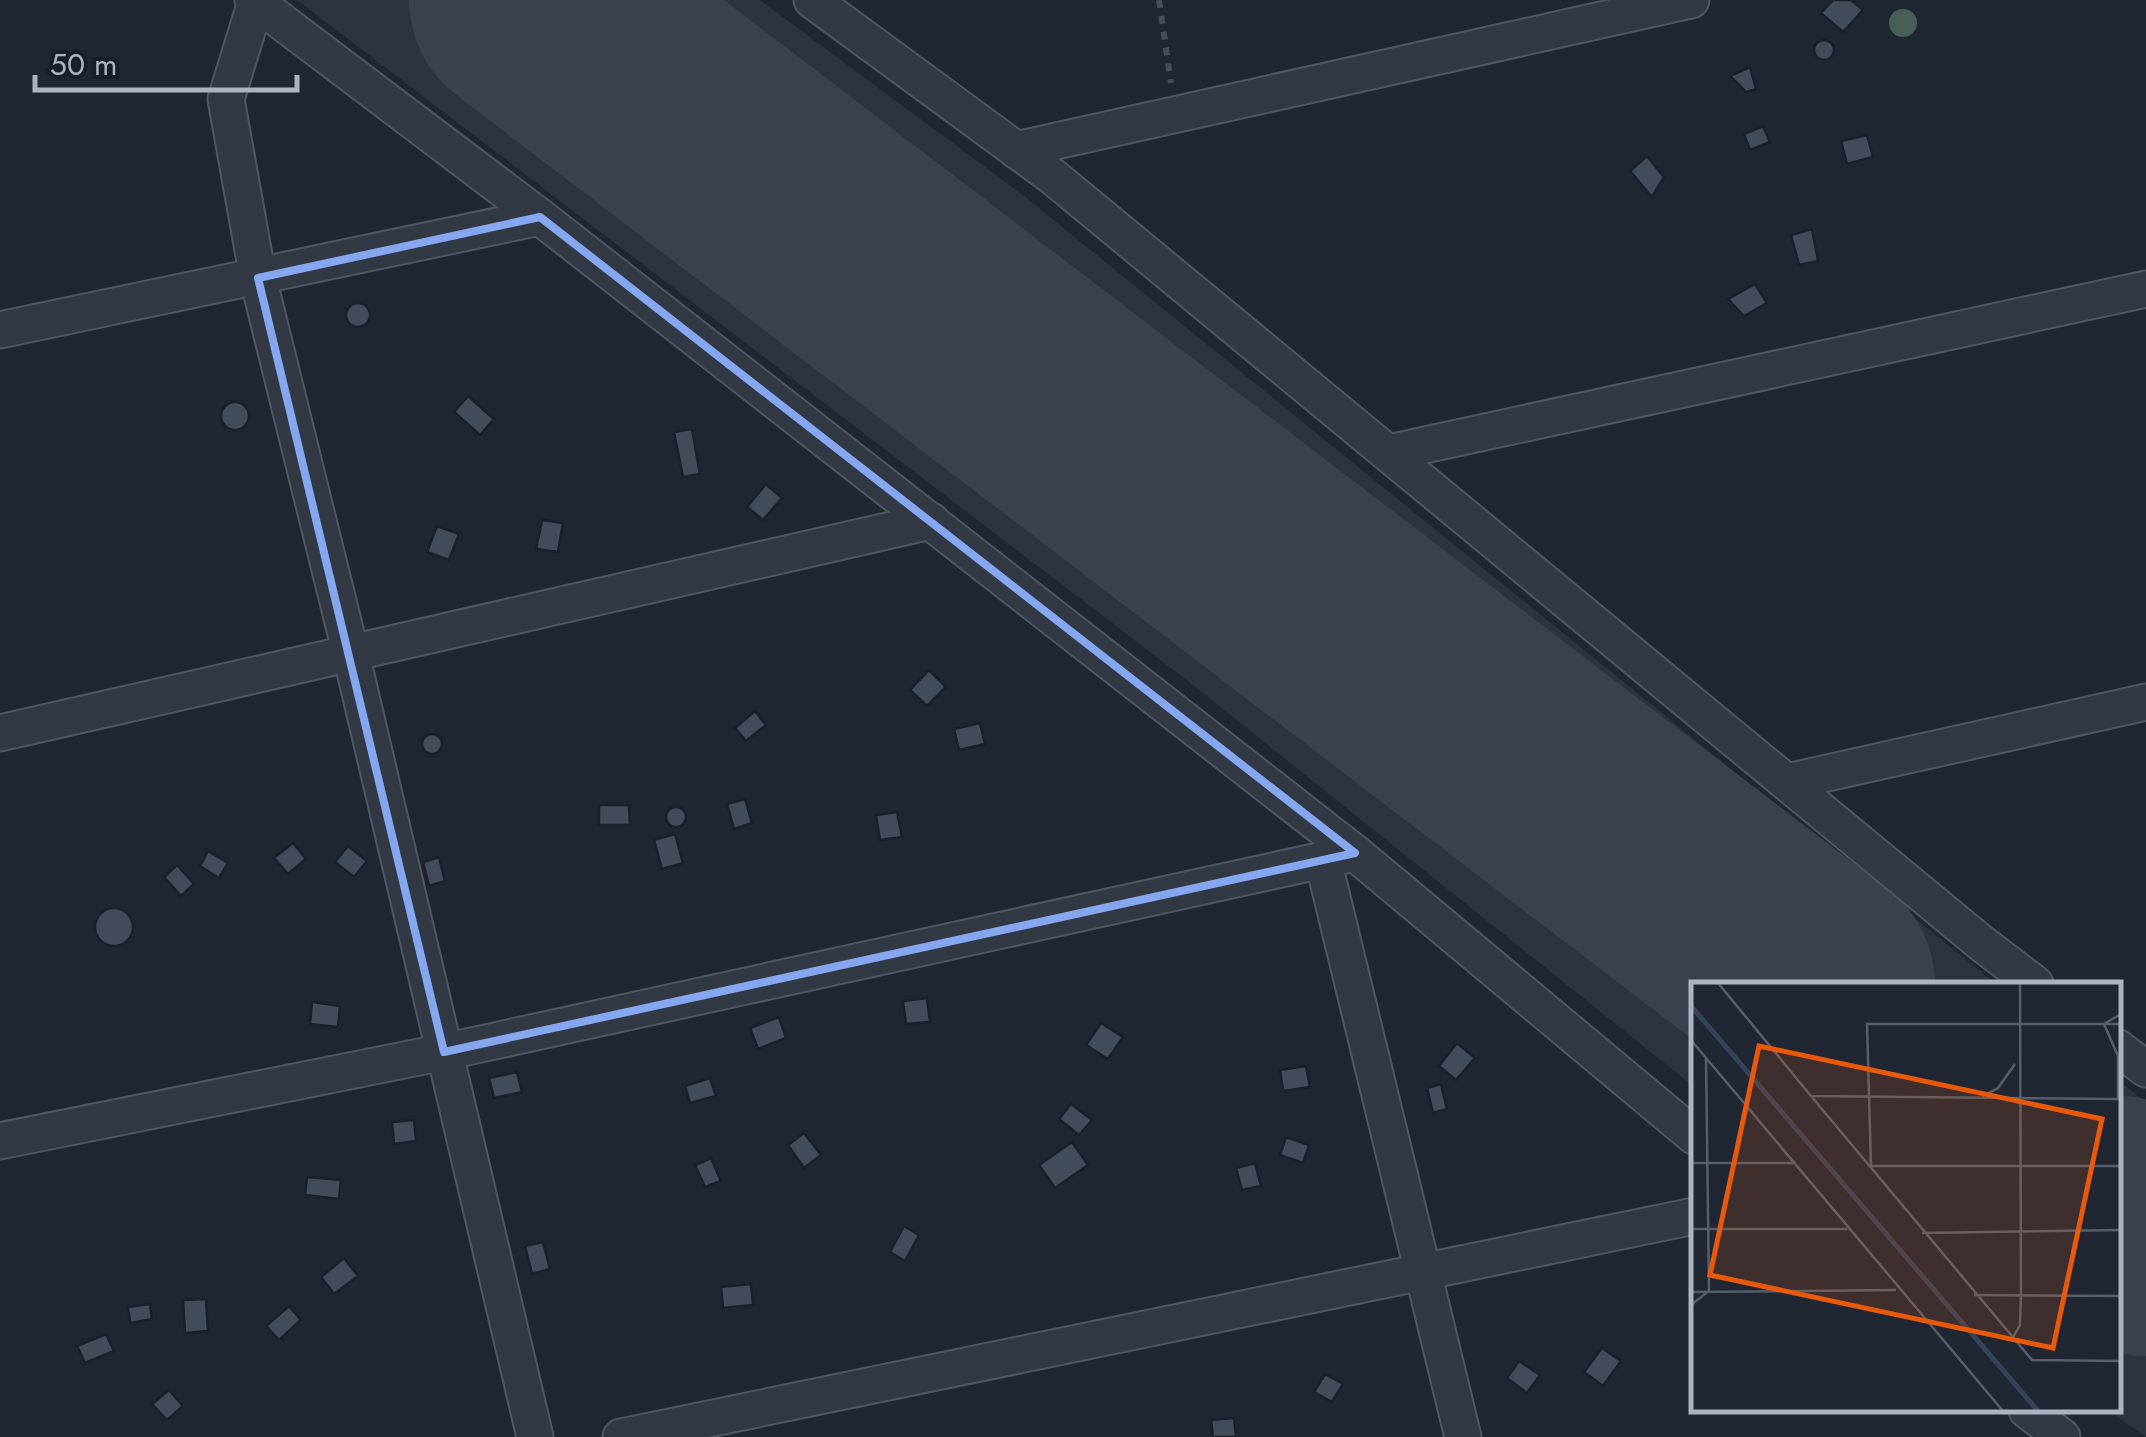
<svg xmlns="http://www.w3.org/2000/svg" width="2146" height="1437" viewBox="0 0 2146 1437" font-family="Jost,sans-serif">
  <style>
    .airport { fill: #2d3441 }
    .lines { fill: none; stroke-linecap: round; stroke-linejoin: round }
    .runway { stroke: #3a424f; stroke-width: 238 }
    .building { fill: #434c5b; stroke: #1b202a; stroke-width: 2.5 }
    .street-casing { stroke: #515662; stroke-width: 39 }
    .path { stroke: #415054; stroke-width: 6; stroke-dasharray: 8 8; stroke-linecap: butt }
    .street { stroke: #333944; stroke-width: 35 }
    .tree { fill: #476056 }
    .marked { fill: none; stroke: #84a7ef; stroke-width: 8; stroke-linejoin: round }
    .inset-river { fill: none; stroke: #35425a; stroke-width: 5 }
    .inset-road { fill: none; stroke: #585f6c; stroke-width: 2.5 }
    .view { fill: #e8590c; fill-opacity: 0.15; stroke: #e8590c; stroke-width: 5 }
    .inset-edge { fill: none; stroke: #adb3c1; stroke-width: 5 }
  </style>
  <rect width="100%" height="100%" fill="#202733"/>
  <g class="airport">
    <path d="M297,0H760L1024,196L1996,984H1694L1693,1086L1188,681Z"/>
    <path d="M2119,1081L2146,1102V1437L2107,1410H2118Z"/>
  </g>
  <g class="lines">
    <g class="runway">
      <path d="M528,0L1816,984"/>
      <path d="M2118,1215L2146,1237"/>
    </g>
  </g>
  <g class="building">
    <path d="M1833,0H1851L1863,10L1843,32L1821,13Z"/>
    <circle cx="1824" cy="50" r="10"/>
    <path d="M1750,67L1756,89L1746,92L1730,76Z"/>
    <path d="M1763,126L1770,142L1750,150L1744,134Z"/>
    <path d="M1867,135L1873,157L1847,164L1841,141Z"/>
    <path d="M1647,156L1664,177L1652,197L1630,171Z"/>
    <path d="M1812,229L1818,261L1799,265L1791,235Z"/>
    <path d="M1755,284L1767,303L1744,316L1728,299Z"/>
    <circle cx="358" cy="315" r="12"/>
    <path d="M468,396L494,419L480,435L454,412Z"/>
    <circle cx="235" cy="416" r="14"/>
    <path d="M692,429L700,474L683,477L674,432Z"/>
    <path d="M766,484L782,498L763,520L747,507Z"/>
    <path d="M542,520L563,523L558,552L536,549Z"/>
    <path d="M437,526L459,534L449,560L427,552Z"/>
    <path d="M929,670L946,687L927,706L910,690Z"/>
    <path d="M755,711L766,725L746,741L735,728Z"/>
    <path d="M980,723L985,744L959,750L954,729Z"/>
    <circle cx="432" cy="744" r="10"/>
    <path d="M745,799L752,823L734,829L727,804Z"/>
    <path d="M599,805H629L630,825H599Z"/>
    <circle cx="676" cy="817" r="10"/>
    <path d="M897,812L902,837L880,840L876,815Z"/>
    <path d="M675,834L683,863L662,869L654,840Z"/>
    <path d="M293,843L306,859L288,874L274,858Z"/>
    <path d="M348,846L367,861L354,877L335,862Z"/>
    <path d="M208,851L228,863L219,878L200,866Z"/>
    <path d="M439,857L445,881L429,886L423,862Z"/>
    <path d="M177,865L194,884L181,896L164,877Z"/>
    <circle cx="114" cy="927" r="19"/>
    <path d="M927,998L930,1022L906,1024L903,1001Z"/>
    <path d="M312,1002L340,1006L338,1027L310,1024Z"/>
    <path d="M779,1017L786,1038L758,1049L750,1028Z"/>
    <path d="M1101,1023L1123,1037L1108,1059L1086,1045Z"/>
    <path d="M1457,1043L1475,1058L1456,1080L1439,1066Z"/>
    <path d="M1306,1066L1310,1087L1283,1091L1280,1070Z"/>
    <path d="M517,1072L522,1092L494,1098L489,1078Z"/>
    <path d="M710,1078L716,1096L690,1103L685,1086Z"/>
    <path d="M1441,1084L1447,1109L1433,1113L1427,1088Z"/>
    <path d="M1071,1104L1092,1120L1079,1135L1059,1119Z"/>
    <path d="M414,1120L416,1141L394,1144L392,1122Z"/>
    <path d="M804,1133L821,1155L804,1168L788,1145Z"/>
    <path d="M1286,1137L1309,1145L1303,1163L1280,1155Z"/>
    <path d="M1072,1142L1088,1165L1055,1188L1039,1165Z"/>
    <path d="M711,1158L721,1181L705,1187L695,1165Z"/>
    <path d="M1255,1163L1261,1186L1242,1190L1236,1168Z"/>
    <path d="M307,1177L341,1180L339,1199L305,1195Z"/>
    <path d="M904,1226L919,1235L905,1261L890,1252Z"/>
    <path d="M543,1242L550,1269L532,1274L525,1246Z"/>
    <path d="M344,1258L358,1276L334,1294L321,1277Z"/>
    <path d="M751,1284L753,1305L723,1308L721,1287Z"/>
    <path d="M206,1299L208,1331L185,1333L183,1300Z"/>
    <path d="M150,1304L152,1319L130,1323L128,1307Z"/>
    <path d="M289,1306L301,1320L279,1340L266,1326Z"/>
    <path d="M106,1334L114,1351L85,1363L77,1346Z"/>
    <path d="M1602,1348L1621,1361L1603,1386L1584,1372Z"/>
    <path d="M1519,1361L1540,1375L1527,1393L1507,1378Z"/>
    <path d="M1325,1374L1343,1384L1332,1402L1314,1392Z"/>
    <path d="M169,1390L183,1406L167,1420L152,1404Z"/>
    <path d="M1234,1418L1236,1437H1213L1211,1420Z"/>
  </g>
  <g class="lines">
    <g class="street-casing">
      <g id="street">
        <path d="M253,0L540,217L1355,853L1694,1136"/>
        <path d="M812,0L1052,176L1980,942L2035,984"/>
        <path d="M256,2L226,99L258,278L351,654L535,1437"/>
        <path d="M1016,150L1691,0"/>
        <path d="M0,330L540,217"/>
        <path d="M1388,453L2146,289"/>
        <path d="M0,733L931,521"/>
        <path d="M1787,782L2146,702"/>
        <path d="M1323,860L1463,1437"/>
        <path d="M2118,1048L2146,1069"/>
        <path d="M0,1141L444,1052L1355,853"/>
        <path d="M2027,1410L2062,1437"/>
        <path d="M621,1437L1694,1216"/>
      </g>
    </g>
    <path class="path" d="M1159,0L1171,83"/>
    <use href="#street" class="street"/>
  </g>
  <circle class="tree" cx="1903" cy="23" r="14"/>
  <path class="marked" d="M540,217L1355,853L444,1052L258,278Z"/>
  <g transform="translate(1691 982)">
    <rect width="430" height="430" fill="#202733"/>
    <path class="inset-river" d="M0,24L347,429"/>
    <path class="inset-road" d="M27,1L120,114L430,117M0,58L312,429M120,114L341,378L430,379M292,114L307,106L324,82M427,117V74L413,42L430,32M0,181H103M179,184H430M180,184L176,42H430M0,247H156M231,251L430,248M0,310L205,308M283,313L430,314M0,323L18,309L15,77M321,357L329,343L330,313L329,1"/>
    <path class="view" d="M68,64L411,137L362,366L19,293Z"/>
    <rect width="430" height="430" class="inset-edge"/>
  </g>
  <path d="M35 75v15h262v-15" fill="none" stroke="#adb3c1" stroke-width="5"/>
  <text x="50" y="75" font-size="30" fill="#adb3c1" stroke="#191e28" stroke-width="8" paint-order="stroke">50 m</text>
</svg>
